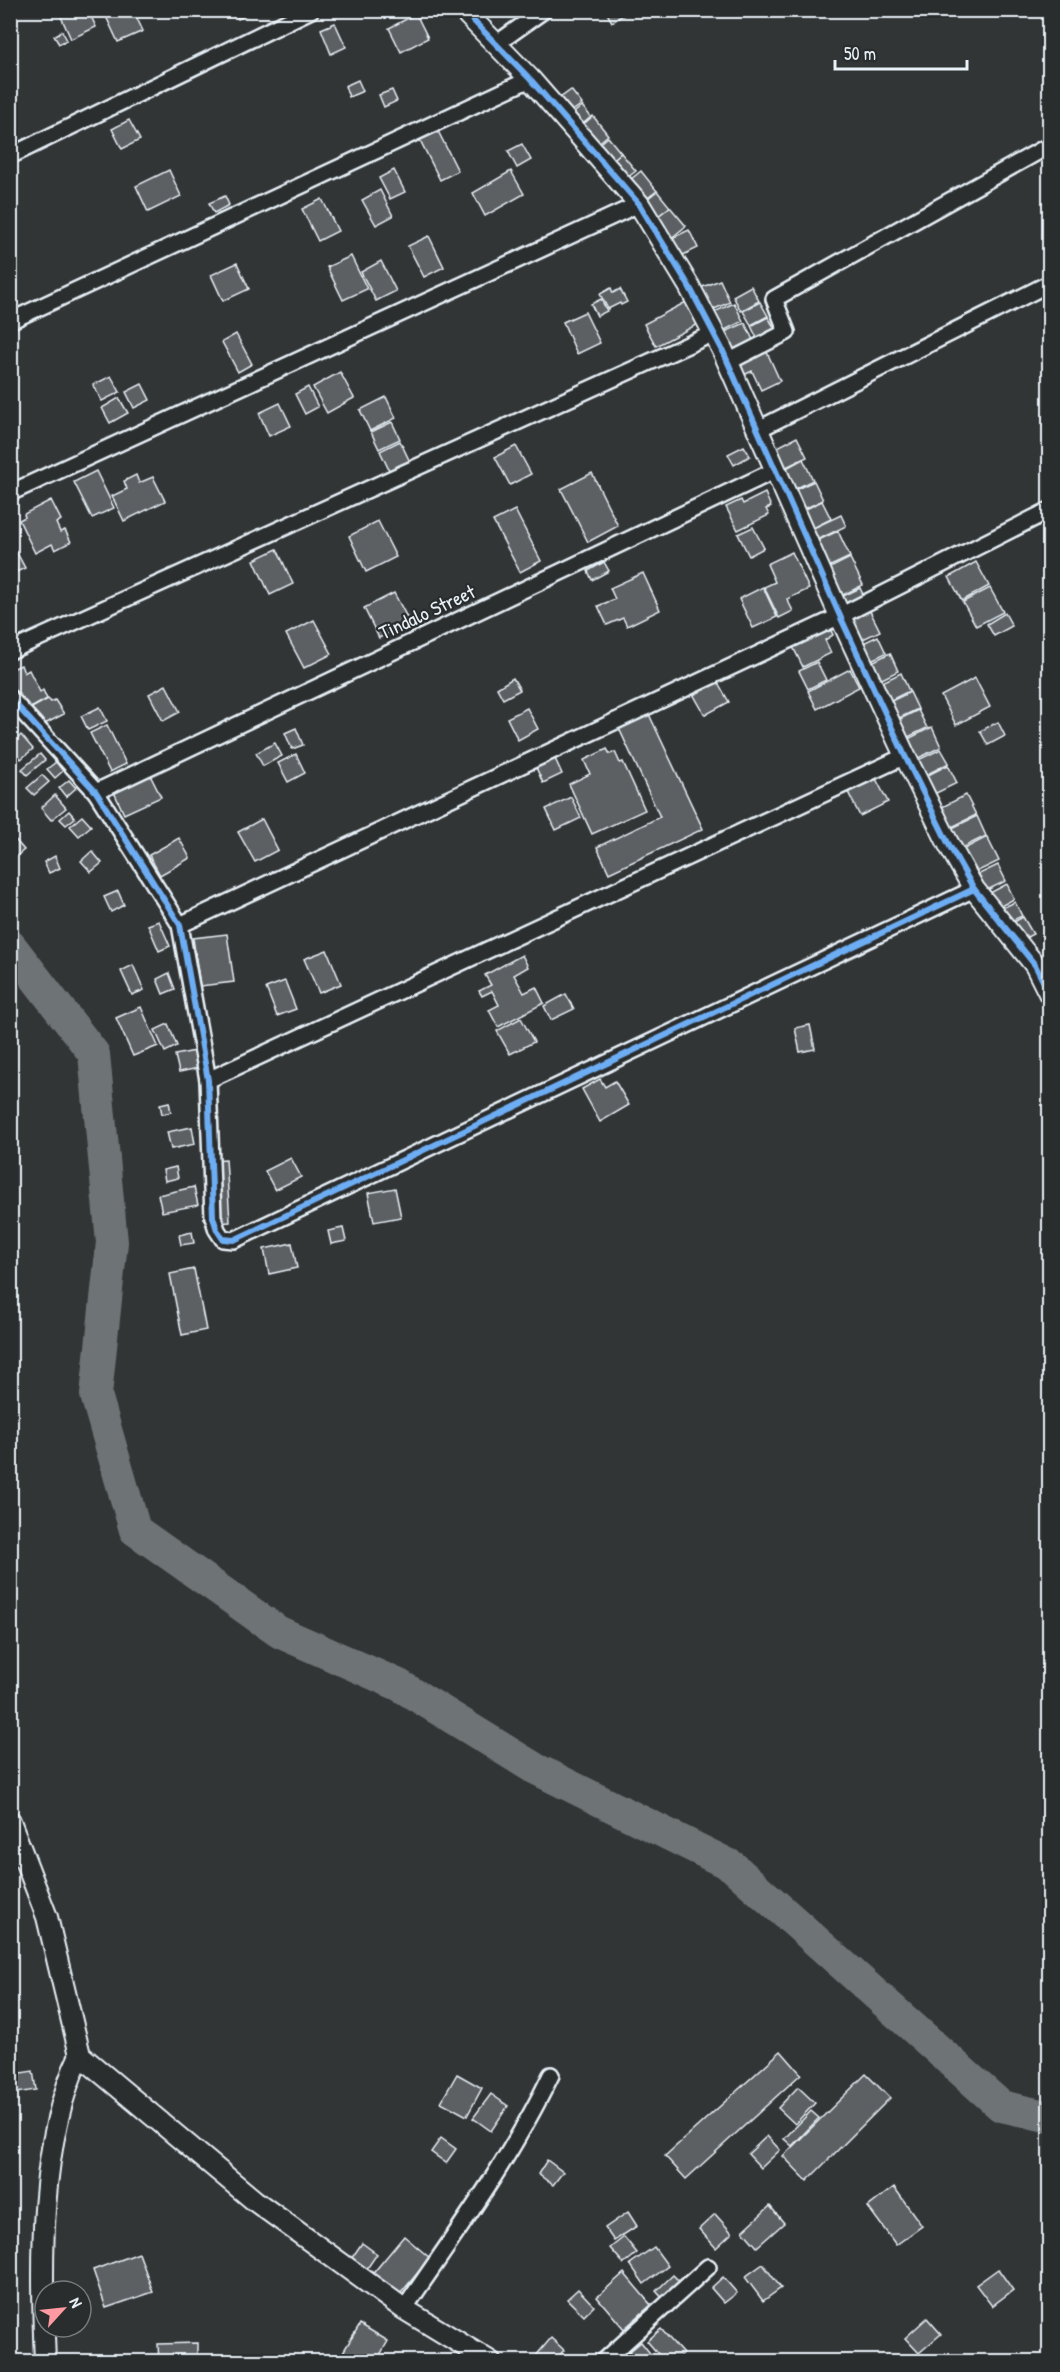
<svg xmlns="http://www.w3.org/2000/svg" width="1060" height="2372" viewBox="0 0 1060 2372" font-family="'Patrick Hand',sans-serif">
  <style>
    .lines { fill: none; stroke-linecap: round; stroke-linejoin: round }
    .river { stroke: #6e7376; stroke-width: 32 }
    .building { fill: #5c6063; stroke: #e8f1f8; stroke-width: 1.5 }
    .minor-casing { stroke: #e8f1f8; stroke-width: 20 }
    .tertiary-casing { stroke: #e8f1f8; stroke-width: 24 }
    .minor { stroke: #2a2d2e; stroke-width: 15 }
    .tertiary { stroke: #2a2d2e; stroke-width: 20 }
    .cycleway-casing { stroke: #2a2d2e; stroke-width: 10 }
    .cycleway { stroke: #6dadf4; stroke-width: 6 }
    .labels { text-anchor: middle; stroke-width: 4.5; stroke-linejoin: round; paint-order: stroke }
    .street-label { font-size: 20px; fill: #e8f1f8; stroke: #2a2d2e }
  </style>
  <rect width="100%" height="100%" fill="#323536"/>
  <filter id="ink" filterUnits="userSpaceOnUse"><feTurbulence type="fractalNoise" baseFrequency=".0167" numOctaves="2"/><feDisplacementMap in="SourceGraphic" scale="12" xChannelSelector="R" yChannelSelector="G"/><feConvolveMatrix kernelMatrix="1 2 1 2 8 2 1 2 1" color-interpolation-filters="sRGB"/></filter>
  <g filter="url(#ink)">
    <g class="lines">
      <path class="river" d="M10,945L94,1054L112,1242L96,1395L135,1530L279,1632L399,1685L534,1768L732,1866L1001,2106L1050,2117"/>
    </g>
    <g class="building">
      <path d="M58,10H88L96,27L71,39Z"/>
      <path d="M103,10H133L143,31L118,42Z"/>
      <path d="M233,10H249L250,13L238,19Z"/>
      <path d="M605,10H632L612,22Z"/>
      <path d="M416,14L428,38L401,52L389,28Z"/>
      <path d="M335,23L346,47L331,54L321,29Z"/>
      <path d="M62,31L67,40L59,44L54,36Z"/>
      <path d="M358,80L363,91L349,97L345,86Z"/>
      <path d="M392,90L397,101L384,107L379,95Z"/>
      <path d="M571,90L582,104L567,115L556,101Z"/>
      <path d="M582,106L591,117L578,128L569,117Z"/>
      <path d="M593,116L608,135L594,147L579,128Z"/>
      <path d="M129,120L140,140L122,149L112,129Z"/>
      <path d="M438,131L458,171L440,180L420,140Z"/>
      <path d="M608,137L621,153L609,163L596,147Z"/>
      <path d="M522,144L531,160L517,168L508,151Z"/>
      <path d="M621,153L636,171L623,181L609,163Z"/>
      <path d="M169,170L181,196L148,212L136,186Z"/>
      <path d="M394,170L405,192L390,199L379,178Z"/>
      <path d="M511,171L524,194L485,216L473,193Z"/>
      <path d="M641,171L657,191L641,203L625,184Z"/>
      <path d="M380,190L393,216L376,225L362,200Z"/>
      <path d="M657,191L670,207L653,220L641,204Z"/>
      <path d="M225,196L229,205L214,213L209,203Z"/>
      <path d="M322,199L338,231L318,241L302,209Z"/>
      <path d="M670,207L686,226L669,240L653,220Z"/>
      <path d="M689,230L698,248L679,257L670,239Z"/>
      <path d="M429,236L444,267L424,277L408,246Z"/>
      <path d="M351,256L367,289L343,300L327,267Z"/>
      <path d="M381,261L396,291L376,301L361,272Z"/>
      <path d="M237,263L249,289L223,301L211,275Z"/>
      <path d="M720,280L730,302L710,311L700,288Z"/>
      <path d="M751,286L759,301L741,311L733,296Z"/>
      <path d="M611,288L613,293L620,289L627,302L621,305L620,303L608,309L600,294Z"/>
      <path d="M601,299L607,311L597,316L591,304Z"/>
      <path d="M686,302L698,324L656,346L644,324Z"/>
      <path d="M760,302L768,316L751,325L743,311Z"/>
      <path d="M734,303L743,321L719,333L710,314Z"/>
      <path d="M585,312L600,343L577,354L563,322Z"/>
      <path d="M768,317L777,332L759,342L751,326Z"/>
      <path d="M745,323L753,340L728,352L720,334Z"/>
      <path d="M236,334L252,364L238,372L222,342Z"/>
      <path d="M766,350L780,381L761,390L752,371L740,377L735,366Z"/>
      <path d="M340,372L354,398L327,413L313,387Z"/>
      <path d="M111,376L120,392L102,401L93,385Z"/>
      <path d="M142,384L150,400L134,408L126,392Z"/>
      <path d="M308,387L318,407L305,414L295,394Z"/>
      <path d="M386,397L396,418L370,431L360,410Z"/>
      <path d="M119,398L128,413L110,423L102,408Z"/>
      <path d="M280,403L291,426L269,436L259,413Z"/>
      <path d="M392,422L400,439L379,449L371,432Z"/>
      <path d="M797,437L807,457L780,470L770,451Z"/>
      <path d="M400,441L410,462L390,472L380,451Z"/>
      <path d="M516,446L531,474L510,485L495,457Z"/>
      <path d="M744,446L750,456L734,465L728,454Z"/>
      <path d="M803,459L813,480L789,492L779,472Z"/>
      <path d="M96,471L114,508L92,518L74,482Z"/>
      <path d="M592,473L618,526L588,542L561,489Z"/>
      <path d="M136,475L139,483L153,477L165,501L124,521L112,496L127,489L124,481Z"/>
      <path d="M814,481L823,500L798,512L788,493Z"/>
      <path d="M765,493L771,507L766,509L769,515L738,530L726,507L741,500L743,504Z"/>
      <path d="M51,500L61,520L56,523L60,532L65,530L71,542L55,550L52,544L35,553L19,520L25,517L24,514Z"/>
      <path d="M822,501L831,519L809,530L800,512Z"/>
      <path d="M515,510L541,561L520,572L493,521Z"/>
      <path d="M841,515L846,526L811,543L805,532Z"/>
      <path d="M378,521L396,557L366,572L349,536Z"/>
      <path d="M753,527L764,548L749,556L738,534Z"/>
      <path d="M838,531L850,557L822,570L810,544Z"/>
      <path d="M10,540L25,568L10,575Z"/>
      <path d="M277,549L293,584L270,595L254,560Z"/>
      <path d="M792,552L809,589L787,599L793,611L779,618L764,587L775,582L767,564Z"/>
      <path d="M850,558L863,585L835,599L822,572Z"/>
      <path d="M604,562L609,571L592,580L588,571Z"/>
      <path d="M976,562L989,586L962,601L949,577Z"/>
      <path d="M643,573L660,610L627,626L623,618L607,625L598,606L615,599L610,588Z"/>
      <path d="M763,587L777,617L753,628L739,599Z"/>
      <path d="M860,588L866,601L845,611L839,598Z"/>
      <path d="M990,588L1003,612L976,626L963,602Z"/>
      <path d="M394,593L410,623L379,638L364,608Z"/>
      <path d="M870,611L880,631L857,642L847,622Z"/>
      <path d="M1005,613L1012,626L994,636L987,624Z"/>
      <path d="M314,620L332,654L304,668L286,634Z"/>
      <path d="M829,626L833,635L825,640L831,653L803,667L792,645Z"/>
      <path d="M878,636L886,653L869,661L861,644Z"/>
      <path d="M890,653L898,671L876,682L868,664Z"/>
      <path d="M817,662L826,680L808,689L799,671Z"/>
      <path d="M21,665L24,673L29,670L40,692L43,690L47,699L27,710L10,693V670Z"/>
      <path d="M850,669L859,687L817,709L808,691Z"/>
      <path d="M901,673L909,691L885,703L876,685Z"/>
      <path d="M513,678L520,690L503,699L497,688Z"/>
      <path d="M975,678L990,707L956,725L941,696Z"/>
      <path d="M716,679L729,702L705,715L692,692Z"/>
      <path d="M166,685L180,712L163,721L149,694Z"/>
      <path d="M910,692L918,709L893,721L885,704Z"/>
      <path d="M48,699L51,702L55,700L64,714L43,725L28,710Z"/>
      <path d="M100,707L107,721L88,730L81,716Z"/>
      <path d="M527,708L538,729L518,740L507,718Z"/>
      <path d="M647,710L703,829L609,873L597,847L660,817L617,724Z"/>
      <path d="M918,710L927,728L904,739L896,721Z"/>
      <path d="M998,722L1005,736L988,745L980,731Z"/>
      <path d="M107,725L126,764L110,772L90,733Z"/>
      <path d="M932,727L941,747L912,761L902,742Z"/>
      <path d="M296,728L303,745L292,749L285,733Z"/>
      <path d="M21,735L33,749L21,759L10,746Z"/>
      <path d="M275,743L282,756L263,766L256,753Z"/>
      <path d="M607,749L610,754L615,752L620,763L623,762L645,810L592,834L569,784L590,774L584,760Z"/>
      <path d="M941,749L949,763L920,778L912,763Z"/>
      <path d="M40,754L45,760L27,775L22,769Z"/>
      <path d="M296,754L305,773L288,782L278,763Z"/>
      <path d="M553,754L562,774L543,783L534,763Z"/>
      <path d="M56,762L63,771L55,778L47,769Z"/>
      <path d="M948,765L957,783L930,796L922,778Z"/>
      <path d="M873,773L888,802L860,816L845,786Z"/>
      <path d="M42,775L49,782L34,795L27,788Z"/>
      <path d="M150,775L161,797L124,814L114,792Z"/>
      <path d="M69,780L76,788L66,797L59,788Z"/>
      <path d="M55,795L66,808L51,820L41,808Z"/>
      <path d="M966,795L976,815L948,829L938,809Z"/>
      <path d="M571,797L581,818L556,830L546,809Z"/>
      <path d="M69,811L75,818L66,825L60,819Z"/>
      <path d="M82,816L91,826L79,836L70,826Z"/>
      <path d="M977,816L986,836L958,850L948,830Z"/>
      <path d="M262,819L278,850L255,862L238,832Z"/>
      <path d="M12,836L24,850L13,859L10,855Z"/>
      <path d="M987,837L999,861L974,873L962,850Z"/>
      <path d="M179,838L190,858L160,875L149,855Z"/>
      <path d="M92,851L102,863L91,872L81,861Z"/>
      <path d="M55,856L60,868L49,873L44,862Z"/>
      <path d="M998,865L1006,881L983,892L975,876Z"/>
      <path d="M1007,884L1014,899L997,908L986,895Z"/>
      <path d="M118,891L124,905L111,912L104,897Z"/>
      <path d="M1015,902L1022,916L1009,922L998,910Z"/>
      <path d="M1023,917L1033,934L1021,940L1010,924Z"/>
      <path d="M159,921L170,946L159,951L148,925Z"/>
      <path d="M227,934L234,982L200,986L193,938Z"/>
      <path d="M327,950L341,984L319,993L304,959Z"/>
      <path d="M522,955L528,967L514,975L524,993L536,987L544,1003L498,1027L489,1010L499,1005L492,991L482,996L479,991L491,985L485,975Z"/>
      <path d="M133,965L144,990L132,995L121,971Z"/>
      <path d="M169,973L175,989L163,994L157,979Z"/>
      <path d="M285,981L296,1009L277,1016L266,988Z"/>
      <path d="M566,994L574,1009L551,1020L544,1006Z"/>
      <path d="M141,1007L158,1046L133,1056L116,1018Z"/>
      <path d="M521,1018L534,1042L510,1054L497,1031Z"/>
      <path d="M168,1024L177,1046L165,1052L155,1030Z"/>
      <path d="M810,1025L815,1049L800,1052L795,1028Z"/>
      <path d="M195,1051L199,1068L179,1072L175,1055Z"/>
      <path d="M600,1079L605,1087L615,1081L629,1105L600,1122L582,1089Z"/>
      <path d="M169,1102L171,1112L162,1114L160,1104Z"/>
      <path d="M192,1127L195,1144L171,1149L167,1132Z"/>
      <path d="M291,1158L301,1177L275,1190L265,1171Z"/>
      <path d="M226,1159L230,1222L216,1223L212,1160Z"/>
      <path d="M176,1167L178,1178L165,1181L163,1170Z"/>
      <path d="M194,1187L198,1205L162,1212L158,1195Z"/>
      <path d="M395,1188L401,1217L374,1222L368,1193Z"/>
      <path d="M343,1228L346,1241L331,1244L328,1231Z"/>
      <path d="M192,1232L194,1243L181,1245L179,1235Z"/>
      <path d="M292,1243L297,1268L269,1274L264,1249Z"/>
      <path d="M194,1269L206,1330L182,1335L170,1274Z"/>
      <path d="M781,2051L801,2074L686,2179L665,2156Z"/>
      <path d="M33,2071L36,2090L17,2093L14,2074Z"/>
      <path d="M457,2074L482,2088L467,2116L441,2102Z"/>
      <path d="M866,2074L890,2098L807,2181L783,2156Z"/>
      <path d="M798,2087L815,2103L795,2124L778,2108Z"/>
      <path d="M491,2094L508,2106L491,2131L473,2118Z"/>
      <path d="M811,2111L819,2118L792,2146L784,2139Z"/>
      <path d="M767,2136L780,2150L761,2168L748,2154Z"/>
      <path d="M441,2138L456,2149L446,2163L431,2152Z"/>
      <path d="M547,2160L563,2172L553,2185L538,2174Z"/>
      <path d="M894,2187L922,2226L896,2245L868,2207Z"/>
      <path d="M770,2206L784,2223L757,2247L743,2231Z"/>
      <path d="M628,2212L637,2226L614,2241L605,2228Z"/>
      <path d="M715,2214L732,2233L716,2248L699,2229Z"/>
      <path d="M404,2236L430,2258L396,2299L370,2277Z"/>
      <path d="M624,2237L637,2253L624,2264L610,2248Z"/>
      <path d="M362,2243L377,2254L362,2276L347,2265Z"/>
      <path d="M654,2247L668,2266L644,2284L630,2264Z"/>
      <path d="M139,2253L153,2292L106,2308L93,2270Z"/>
      <path d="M763,2264L781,2288L763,2301L745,2277Z"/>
      <path d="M998,2269L1013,2290L992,2306L976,2285Z"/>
      <path d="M624,2273L651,2305L624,2329L597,2297Z"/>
      <path d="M673,2275L682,2284L664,2300L656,2291Z"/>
      <path d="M723,2277L737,2293L724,2303L711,2288Z"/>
      <path d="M578,2289L594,2306L584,2316L567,2299Z"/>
      <path d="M927,2318L941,2334L919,2353L905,2338Z"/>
      <path d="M360,2324L388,2341L376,2362H337Z"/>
      <path d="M661,2329L683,2354L675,2362H665L647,2341Z"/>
      <path d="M551,2338L564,2350L554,2362H540L535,2357Z"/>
      <path d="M641,2342L657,2362H617Z"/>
      <path d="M197,2343V2362H159L158,2344Z"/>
    </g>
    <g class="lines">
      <g class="minor-casing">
        <g id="minor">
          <path d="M496,44L544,10"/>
          <path d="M10,156L311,10"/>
          <path d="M10,321L530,79"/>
          <path d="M728,362L787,332L774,299L1050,145"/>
          <path d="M759,429L1050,283"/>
          <path d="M10,493L639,204"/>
          <path d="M10,651L714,333"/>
          <path d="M10,698L96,792L180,925L208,1080L213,1217L217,1230L223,1239L234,1240L974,889"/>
          <path d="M96,792L776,470"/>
          <path d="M180,925L840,616L1050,510"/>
          <path d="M208,1080L905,756"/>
          <path d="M404,2309C456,2233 511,2158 551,2075"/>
          <path d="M603,2362L708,2267"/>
        </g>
      </g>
      <g class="tertiary-casing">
        <g id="tertiary">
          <path d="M463,10L530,79L639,204L689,286L722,349L840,616L905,756L948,843L974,889L1035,965L1050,995"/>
          <path d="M10,1821L47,1917L80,2055L255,2201L404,2309L491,2362"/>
          <path d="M45,2362C41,2267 38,2141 80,2055"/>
        </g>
      </g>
      <use href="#minor" class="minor"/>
      <use href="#tertiary" class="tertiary"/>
      <g class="cycleway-casing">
        <g id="cycleway">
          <path d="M463,10L530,79L639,204L689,286L722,349L840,616L905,756L948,843L974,889L1035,965L1050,995"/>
          <path d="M10,698L96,792L180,925L208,1080L213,1217L217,1230L223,1239L234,1240L974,889"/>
        </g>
      </g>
      <use href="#cycleway" class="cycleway"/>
    </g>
  </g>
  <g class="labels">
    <g class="street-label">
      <text transform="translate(427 612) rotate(-25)" y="7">Tindalo Street</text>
    </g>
  </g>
  <rect width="1060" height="2372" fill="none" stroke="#2a2d2e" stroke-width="36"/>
  <rect x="18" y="18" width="1024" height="2336" fill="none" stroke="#e8f1f8" stroke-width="2" filter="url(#ink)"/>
  <g transform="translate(63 2309) rotate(63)"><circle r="28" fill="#2a2d2e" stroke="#767b7f" stroke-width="1.5"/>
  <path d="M0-4.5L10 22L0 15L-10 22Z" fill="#ff9aa2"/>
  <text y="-9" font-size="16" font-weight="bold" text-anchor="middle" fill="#e8f1f8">N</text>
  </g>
  <path d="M835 60v9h132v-9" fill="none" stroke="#e8f1f8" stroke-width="3"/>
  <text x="844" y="60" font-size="18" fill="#e8f1f8" stroke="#2a2d2e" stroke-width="4.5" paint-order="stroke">50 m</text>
</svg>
